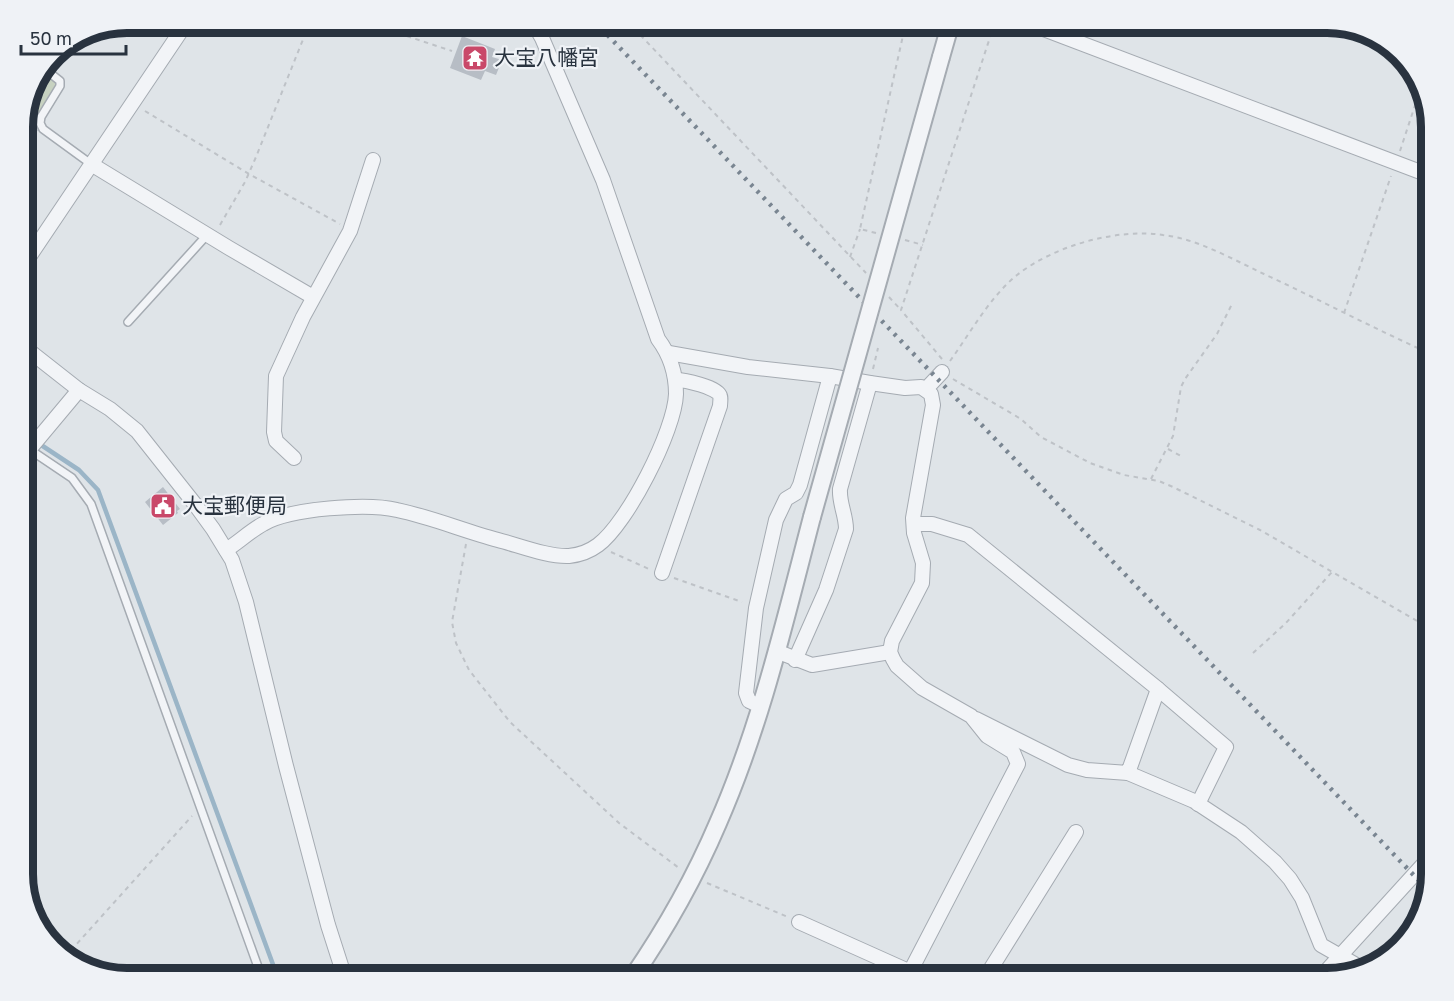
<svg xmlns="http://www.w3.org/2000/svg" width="1454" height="1001" viewBox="0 0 1454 1001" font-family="'Golos Text','Noto Sans JP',sans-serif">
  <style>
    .pitch { fill: #c7d2c1 }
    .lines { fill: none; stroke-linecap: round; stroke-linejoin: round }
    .stream { stroke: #9bb5c7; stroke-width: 4.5 }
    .building { fill: #b7bdc5 }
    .service-casing { stroke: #a5abb2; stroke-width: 10 }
    .minor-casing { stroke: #a5abb2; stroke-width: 16 }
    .tertiary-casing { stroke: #a5abb2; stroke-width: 20 }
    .path { stroke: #bec2c7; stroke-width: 2; stroke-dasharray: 4.5 4.5; stroke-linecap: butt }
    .service { stroke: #f2f4f7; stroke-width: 7 }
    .minor { stroke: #f2f4f7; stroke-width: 14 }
    .tertiary { stroke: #f2f4f7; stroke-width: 16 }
    .rail { stroke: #798591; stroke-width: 4.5; stroke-dasharray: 3 6; stroke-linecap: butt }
    .tertiary-bridge-casing { stroke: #a5abb2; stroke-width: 20; stroke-linecap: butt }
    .tertiary-bridge { stroke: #f2f4f7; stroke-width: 16 }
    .labels { text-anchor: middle; stroke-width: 4.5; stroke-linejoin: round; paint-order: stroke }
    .poi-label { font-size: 21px; fill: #29333f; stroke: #eff2f6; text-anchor: start }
    .rim { fill: none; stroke: #29333f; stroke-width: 8 }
  </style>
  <rect width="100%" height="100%" fill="#dfe4e8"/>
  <path class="pitch" d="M44,72L57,80L55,89L31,124L28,122L23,128V120Z"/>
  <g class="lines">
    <path class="stream" d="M23,433L79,470L98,490L278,978"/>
  </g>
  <g class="building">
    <path d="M337,22H361L356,35L336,28Z"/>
    <path d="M462,36L495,49L492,57L502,60L496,75L485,71L481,80L450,68Z"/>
    <path d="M29,124L38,130L26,146L23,144V132Z"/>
    <path d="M163,487L180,509L177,511L178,513L163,525L145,502Z"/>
  </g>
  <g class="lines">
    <g class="service-casing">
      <g id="service">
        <path d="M46,70L60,81V86L41,117L40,123L43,129L91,164"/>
        <path d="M128,322L207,235"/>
        <path d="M23,445L72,478L91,504L262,978"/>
      </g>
    </g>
    <g class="minor-casing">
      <g id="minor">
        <path d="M1025,22L1431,176"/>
        <path d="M91,164L229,248L313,297"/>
        <path d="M23,266L187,22"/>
        <path d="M23,346L79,390L110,409L137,431L194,503L213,529L232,560L246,602L286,766L328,925L345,978"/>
        <path d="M669,353L748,367L830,376L870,383L905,388L921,387L931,394L933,405L913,518L914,533L923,563L922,583L892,641L890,652L893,659L897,666L922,688L971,716L987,736L1013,752L1018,764L910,972"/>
        <path d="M926,389L942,372"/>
        <path d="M23,457L79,390"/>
        <path d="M294,458L276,441L274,432L276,376L303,317L350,231L373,160"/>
        <path d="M914,524H932L968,535L1158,689L1128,773L1087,770L1068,765L976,719"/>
        <path d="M226,550C239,542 250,531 263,524C290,508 368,503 397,510C431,517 464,531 498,540C518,545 548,557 569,556C579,555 590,551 598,545C627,524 675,430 676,394C676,373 670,355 658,339L603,180L542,38L533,22"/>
        <path d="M662,573L720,406C720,404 721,397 720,396C718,387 684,380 676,380"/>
        <path d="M776,651L812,665L890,652"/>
        <path d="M795,660L826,590L846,529C846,515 839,503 840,489L870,383"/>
        <path d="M1158,689L1226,747L1198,804"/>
        <path d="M760,706L749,701L746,693L756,608L776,520L786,499L796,493L800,485L830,376"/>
        <path d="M1128,773L1194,801L1241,832L1275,862L1290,879L1302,898L1321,945L1365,970"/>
        <path d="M799,922L924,978"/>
        <path d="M985,978L1076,832"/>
        <path d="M1320,978L1431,856"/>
      </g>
    </g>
    <g class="tertiary-casing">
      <g id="tertiary">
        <path d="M941,57L951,22"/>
        <path d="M632,978C665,930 695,877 718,823C761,725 785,620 812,517"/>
      </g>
    </g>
    <g class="path">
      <path d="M364,22L452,51"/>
      <path d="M628,22L866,273"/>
      <path d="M145,111L249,174L340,224"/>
      <path d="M1400,151L1421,87"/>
      <path d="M220,225L245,182L256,157L310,22"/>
      <path d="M876,233L860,229L906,22"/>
      <path d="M905,240L923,245"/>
      <path d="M850,257L860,229"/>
      <path d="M889,297L901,310"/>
      <path d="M1344,313L1391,176"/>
      <path d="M942,359L901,310L995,22"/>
      <path d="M950,361C971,332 989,298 1017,275C1054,246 1116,228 1163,235C1198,239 1232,259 1264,274C1320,300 1375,329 1431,354"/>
      <path d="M873,369L878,348"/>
      <path d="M953,379L1021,419L1041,437L1090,463L1124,475L1159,481L1173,487L1260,530L1431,629"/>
      <path d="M1168,449L1181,456"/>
      <path d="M1151,479L1173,436L1181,387L1185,379L1217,334L1233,302"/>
      <path d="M466,544L452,622L456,643L469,670L510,722L619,823L679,868"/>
      <path d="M611,552L649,569"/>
      <path d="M674,578L742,602"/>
      <path d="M1253,653L1285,624L1332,572"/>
      <path d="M707,883L788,917"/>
      <path d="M65,957L192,816"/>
    </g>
    <use href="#service" class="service"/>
    <use href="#minor" class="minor"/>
    <use href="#tertiary" class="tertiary"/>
    <path class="rail" d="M595,22L1427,889"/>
    <g class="tertiary-bridge-casing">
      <path id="tertiary-bridge" d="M812,517L941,57"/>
    </g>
    <use href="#tertiary-bridge" class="tertiary-bridge"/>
  </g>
  <defs>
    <g id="temple-square" transform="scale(1.35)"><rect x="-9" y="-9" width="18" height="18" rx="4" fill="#c94869" stroke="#eff2f6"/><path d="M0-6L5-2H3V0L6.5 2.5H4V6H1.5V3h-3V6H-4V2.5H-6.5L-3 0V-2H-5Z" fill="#fff"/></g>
    <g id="civic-square" transform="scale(1.35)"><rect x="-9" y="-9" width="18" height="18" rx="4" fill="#c94869" stroke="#eff2f6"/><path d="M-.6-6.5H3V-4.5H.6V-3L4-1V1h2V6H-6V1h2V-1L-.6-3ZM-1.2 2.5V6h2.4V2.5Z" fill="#fff"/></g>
  </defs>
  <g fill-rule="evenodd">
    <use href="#temple-square" x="475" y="58"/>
    <use href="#civic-square" x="163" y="506"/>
  </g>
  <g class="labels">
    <g class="poi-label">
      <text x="494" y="65">大宝八幡宮</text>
      <text x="182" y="513">大宝郵便局</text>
    </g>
  </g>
  <path d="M0 0H1454V1001H0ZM127 33H1327A94 94 0 0 1 1421 127V874A94 94 0 0 1 1327 968H127A94 94 0 0 1 33 874V127A94 94 0 0 1 127 33Z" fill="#eff2f6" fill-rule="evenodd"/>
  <path class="rim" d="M127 33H1327A94 94 0 0 1 1421 127V874A94 94 0 0 1 1327 968H127A94 94 0 0 1 33 874V127A94 94 0 0 1 127 33Z"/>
  <path d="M21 45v9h105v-9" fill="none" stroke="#29333f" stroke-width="3"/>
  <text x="30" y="45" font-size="18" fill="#29333f" stroke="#eff2f6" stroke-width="4.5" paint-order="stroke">50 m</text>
</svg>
